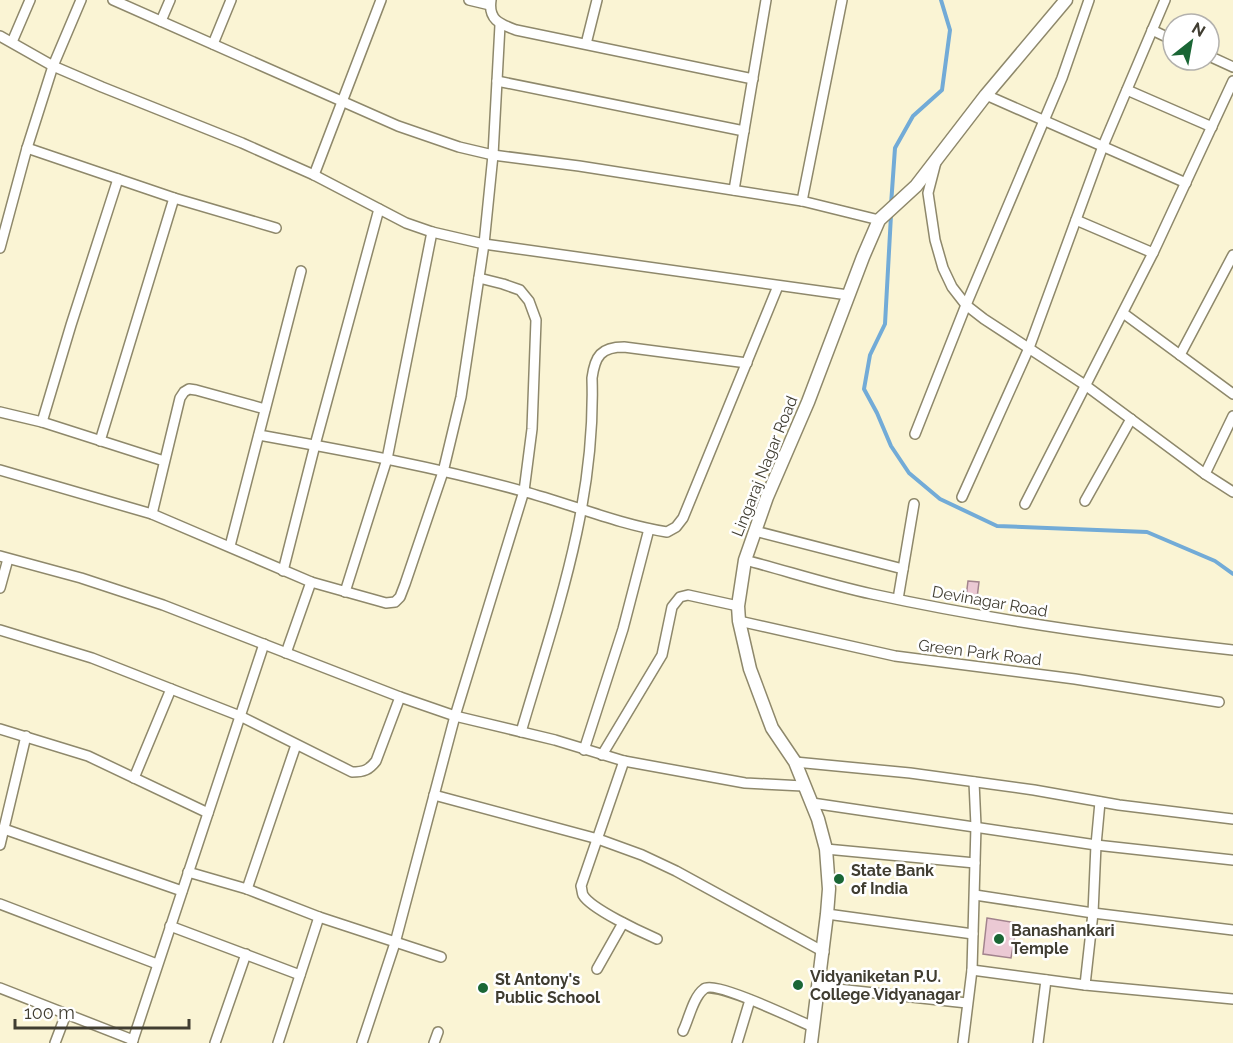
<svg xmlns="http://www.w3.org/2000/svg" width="1233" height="1043" viewBox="0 0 1233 1043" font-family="Raleway,sans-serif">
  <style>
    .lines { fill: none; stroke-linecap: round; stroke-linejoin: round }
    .stream { stroke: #72abd7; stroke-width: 4 }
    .building { fill: #ebc9d4; stroke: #a2838d; stroke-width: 1.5 }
    .minor-casing { stroke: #8e886b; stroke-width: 12 }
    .tertiary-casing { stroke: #8e886b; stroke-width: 15 }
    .minor { stroke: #fff; stroke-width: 9 }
    .tertiary { stroke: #fff; stroke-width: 12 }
    .poi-dot { fill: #1a6635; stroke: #fff; stroke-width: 2 }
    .labels { text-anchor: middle; stroke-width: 5; stroke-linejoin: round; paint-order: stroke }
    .street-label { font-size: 16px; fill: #403d31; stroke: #fff }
    .poi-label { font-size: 16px; font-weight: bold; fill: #403d31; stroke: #fff; text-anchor: start }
  </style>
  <rect width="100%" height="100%" fill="#faf4d4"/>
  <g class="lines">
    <g class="stream">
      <path d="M891,205L895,148L913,116L942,90L950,30L941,0"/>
      <path d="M891,215L885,324L870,355L864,389L877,413L891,446L909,473L940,499L997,526L1147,532L1215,561L1233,574"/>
    </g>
  </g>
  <g class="building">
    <path d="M968,581L979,582L977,598L966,597Z"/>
    <path d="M987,918L1017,923L1011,958L983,954Z"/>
  </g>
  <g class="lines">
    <g class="minor-casing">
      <g id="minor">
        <path d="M113,0L398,126L459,147L493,155L579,166L802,201L879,220"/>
        <path d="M469,0L490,5"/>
        <path d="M491,0C488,20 500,24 516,30L753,79"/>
        <path d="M161,21L170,0"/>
        <path d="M1152,30L1173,40"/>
        <path d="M0,36L53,66L102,87L242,143L314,175L406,223L432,232L484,244L848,295"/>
        <path d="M12,42L30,0"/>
        <path d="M213,44L231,0"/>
        <path d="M586,44L597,0"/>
        <path d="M1209,56L1233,67"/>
        <path d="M497,81L744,131"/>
        <path d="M1127,90L1212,127"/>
        <path d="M986,95L1186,183"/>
        <path d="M27,148L174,198L276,228"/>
        <path d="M936,162L928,193L935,240L943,268L952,287L966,305L984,319L1085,385L1205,474L1233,492"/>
        <path d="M314,175L381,0"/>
        <path d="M734,190L766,0"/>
        <path d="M802,201L842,0"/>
        <path d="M1076,220L1153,253"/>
        <path d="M0,248L27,148L53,66L81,0"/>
        <path d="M1123,313L1233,394"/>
        <path d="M1180,355L1233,255"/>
        <path d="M0,412L42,422L164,461"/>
        <path d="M42,422L71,325L118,179"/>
        <path d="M915,434L966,305L1062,78L1089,0"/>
        <path d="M259,435C347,451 436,467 522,491C571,504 617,524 667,532L676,527L683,518L778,286"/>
        <path d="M100,441L174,198"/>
        <path d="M0,470L152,514L311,582L386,603L395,602L400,597L405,584L443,472L461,397L484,244L493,155L500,25"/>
        <path d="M1205,474L1233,416"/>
        <path d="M962,497L1029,348L1103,146L1165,0"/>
        <path d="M1085,501L1131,419"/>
        <path d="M1025,504L1153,253L1233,81"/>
        <path d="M152,514L180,398L184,392L189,389L196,390L265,409"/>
        <path d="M755,531L903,569"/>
        <path d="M230,546L301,271"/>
        <path d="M0,556L81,578L163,605L400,697L455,716L555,740L624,761L745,783L803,786"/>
        <path d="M745,560C787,571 830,585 872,594C991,620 1112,637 1233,650"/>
        <path d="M283,571L315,445L379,209"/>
        <path d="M0,588L8,559"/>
        <path d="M345,592L387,459L432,232"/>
        <path d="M898,599L914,504"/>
        <path d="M739,621L895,656L1075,679L1219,702"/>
        <path d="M0,630L92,658L240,716L352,772C364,772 369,770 376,761L400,697"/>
        <path d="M286,653L311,582"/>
        <path d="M0,729L88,756L208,813"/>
        <path d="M521,732C556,613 596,504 592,378C595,356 601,347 624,347L747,363"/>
        <path d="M584,750L623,629L649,529"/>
        <path d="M602,755L662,655L672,607L680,597L688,595L738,606"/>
        <path d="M624,761L581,886C582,889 582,893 583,895C591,909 641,932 657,939"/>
        <path d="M795,762L910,773L1034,790L1119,805L1233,819"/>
        <path d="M134,778L171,689"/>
        <path d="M434,795L598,839L642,855L676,871L824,952"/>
        <path d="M812,803L1096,845L1233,860"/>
        <path d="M4,829L182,891"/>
        <path d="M0,845L26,736"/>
        <path d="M826,849L975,863"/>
        <path d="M188,872L247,889L319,917"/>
        <path d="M247,889L296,745"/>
        <path d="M975,895L1093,913L1233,930"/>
        <path d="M0,904L157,964"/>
        <path d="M827,914L973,934"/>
        <path d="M170,926L300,975"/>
        <path d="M597,969L623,923"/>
        <path d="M972,970L1085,985L1233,999"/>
        <path d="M1085,985L1093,913L1096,845L1100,802"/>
        <path d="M819,987L967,1003"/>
        <path d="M0,988L133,1040"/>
        <path d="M683,1031C689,1019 693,997 704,989C714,980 797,1020 813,1027"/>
        <path d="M55,1043L66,1014"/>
        <path d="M132,1043L264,644"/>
        <path d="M215,1043L246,954"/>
        <path d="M278,1043L319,917L441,957"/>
        <path d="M362,1043L395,943L455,716L524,491L532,429L536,320L529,301L520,290L503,284L479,278"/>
        <path d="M434,1043L438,1032"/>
        <path d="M737,1043L750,1000"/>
        <path d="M963,1043L972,970L976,826L974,782"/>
        <path d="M1038,1043L1046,980"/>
      </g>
    </g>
    <g class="tertiary-casing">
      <path id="tertiary" d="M811,1043L827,914L829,889L826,849L818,819L795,762L772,728L750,669L739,621L738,606L745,560L767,497L808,402L863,257L879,220L916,186L986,95L1066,0"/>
    </g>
    <use href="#minor" class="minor"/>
    <use href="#tertiary" class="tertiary"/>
  </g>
  <g class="poi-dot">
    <circle cx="839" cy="879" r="6"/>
    <circle cx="999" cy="939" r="6"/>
    <circle cx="798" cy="985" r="6"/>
    <circle cx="483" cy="988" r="6"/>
  </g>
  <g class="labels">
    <g class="street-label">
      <text transform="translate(764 466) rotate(-68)" y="6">Lingaraj Nagar Road</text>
      <text transform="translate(990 601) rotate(10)" y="6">Devinagar Road</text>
      <text transform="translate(980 652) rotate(7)" y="6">Green Park Road</text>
    </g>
    <g class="poi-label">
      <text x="851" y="876">State Bank<tspan x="851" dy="18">of India</tspan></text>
      <text x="1011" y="936">Banashankari<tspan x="1011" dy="18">Temple</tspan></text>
      <text x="810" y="982">Vidyaniketan P.U.<tspan x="810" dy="18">College Vidyanagar</tspan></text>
      <text x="495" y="985">St Antony's<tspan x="495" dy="18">Public School</tspan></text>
    </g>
  </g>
  <g transform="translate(1191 42) rotate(31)"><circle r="28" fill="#ffffff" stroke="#b3b1ad" stroke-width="1.5"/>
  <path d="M0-4.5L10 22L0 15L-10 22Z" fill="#1a6635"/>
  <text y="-9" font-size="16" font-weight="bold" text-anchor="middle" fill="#403d31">N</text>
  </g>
  <path d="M15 1019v9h174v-9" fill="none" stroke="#403d31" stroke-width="3"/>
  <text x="24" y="1019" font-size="18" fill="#403d31" stroke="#ffffff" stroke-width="4.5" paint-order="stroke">100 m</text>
</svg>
